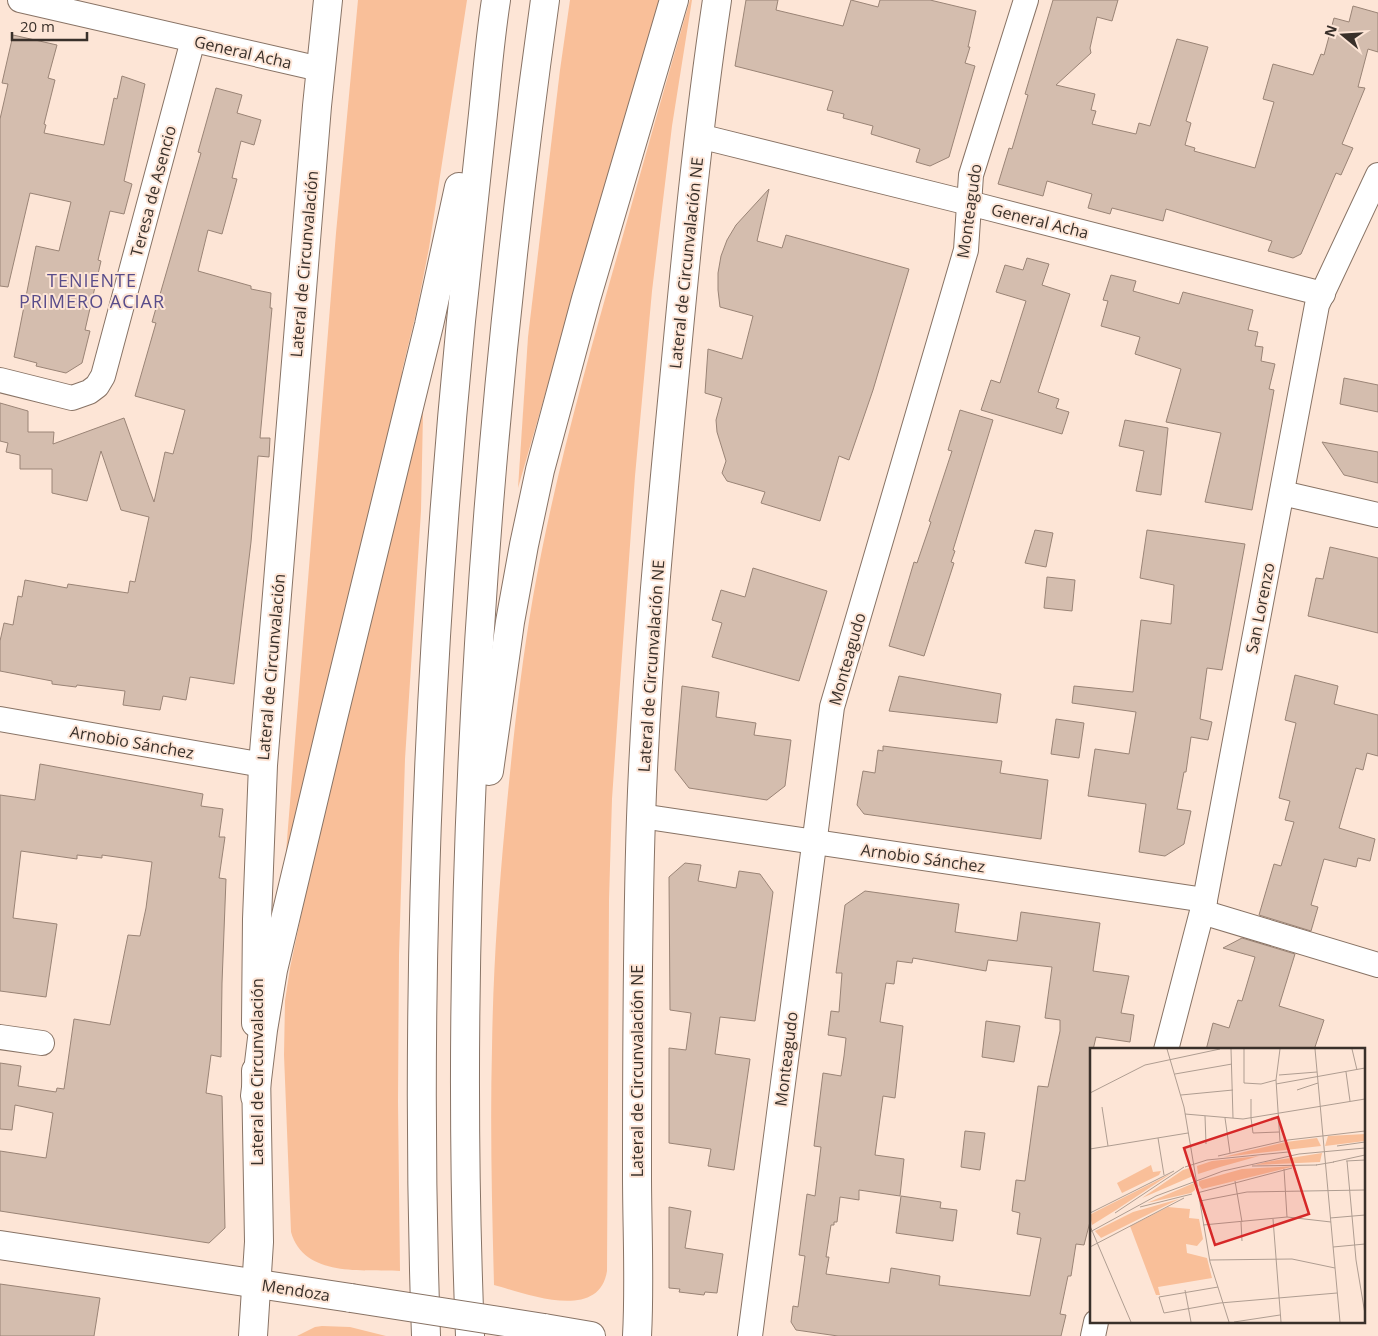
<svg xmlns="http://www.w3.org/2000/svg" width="1378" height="1336" viewBox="0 0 1378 1336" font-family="'Open Sans',sans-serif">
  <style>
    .green { fill: #f9bf99 }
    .building { fill: #d4bdae; stroke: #9a8476; fill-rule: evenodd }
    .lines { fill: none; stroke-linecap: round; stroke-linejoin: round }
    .minor-casing { stroke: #887365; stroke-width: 26 }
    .tertiary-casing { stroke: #887365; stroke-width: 30 }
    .primary-casing { stroke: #887365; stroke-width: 30 }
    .motorway-casing { stroke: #887365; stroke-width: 30 }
    .minor { stroke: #fff; stroke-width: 24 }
    .tertiary { stroke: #fff; stroke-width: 28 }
    .primary { stroke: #fff; stroke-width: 28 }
    .motorway { stroke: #fff; stroke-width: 28 }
    .primary-bridge-casing { stroke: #887365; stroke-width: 30; stroke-linecap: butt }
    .primary-bridge { stroke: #fff; stroke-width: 28 }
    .labels { text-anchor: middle; stroke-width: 4; stroke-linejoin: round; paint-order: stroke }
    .street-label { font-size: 16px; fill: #39302a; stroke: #fde5d6 }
    .neighbourhood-label { font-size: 18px; letter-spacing: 1px; fill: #584c8a; stroke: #fde5d6 }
    .inset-road { fill: none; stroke: #af9d91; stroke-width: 1 }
    .view { fill: #d62828; fill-opacity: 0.15; stroke: #d62828; stroke-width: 2.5 }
    .inset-edge { fill: none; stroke: #39302a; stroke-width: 2.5 }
  </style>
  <rect width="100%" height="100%" fill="#fde5d6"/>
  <g class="green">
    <path d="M358,0H467L429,248L417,309L402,371L401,395L284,877L336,233Z"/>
    <path d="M570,0H659L518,488L528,337L560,70Z"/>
    <path d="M690,0H692L672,126L652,291L635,476L618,712L612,799L609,900L607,1271C599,1323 524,1293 494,1285C492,1206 490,1127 492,1048C493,974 498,899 505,825C512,749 520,672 533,597C554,478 587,362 620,246C643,164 666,82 690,0Z"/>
    <path d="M422,412L423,413L421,511L405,759L399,955L398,1102L400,1271C363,1269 304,1278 291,1232L284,1055L285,1001L290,968L305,897L394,524Z"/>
    <path d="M322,1326L350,1327L386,1336H297L315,1327Z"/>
  </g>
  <g class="building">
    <path d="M746,0H778L776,10L843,26L851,0L878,7L880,0H930L976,11L968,47H970L965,63L975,66L949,157L930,166L916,162L920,149L871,134L873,126L843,118L844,114L827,110L833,91L735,66Z"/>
    <path d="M1053,0H1118L1112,21L1097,17L1090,48L1091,53L1056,85L1095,94L1091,110L1096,111L1092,124L1136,134L1139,123L1150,126L1177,39L1208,47L1186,121L1191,123L1185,145L1195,148L1194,151L1255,168L1274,102L1263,99L1273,64L1313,75L1321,54L1324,55L1334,18L1349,22L1353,6L1378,13V52L1368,49L1358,87L1365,88L1342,144L1353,148L1341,175L1336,173L1301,254L1293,258L1268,251L1272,241L1166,209L1163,221L1112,208L1110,214L1088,208L1092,194L1047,181L1043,196L998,184L1009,148L1012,149L1028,95L1025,94Z"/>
    <path d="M13,35L57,45L48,78L55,80L44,124L46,125L44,133L104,145L114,98L117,99L122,76L145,84L124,181L132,184L124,214L110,211L98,260L101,261L85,330L90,331L82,363L66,373L36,366L37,363L14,357L36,246L59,251L71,202L30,193L8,287L0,286V119L8,84L2,83Z"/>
    <path d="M216,88L242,95L237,113L261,120L254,145L241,141L232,178L237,179L222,234L208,230L198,271L251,286V289L271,293L270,308H272L260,438H270L269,457L258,456L251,542L234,684L190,677L186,700L163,696L160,710L123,705L125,691L77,685L76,687L52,684V681L0,671V641L4,623L13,625L18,596L22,597L25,580L67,588L68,584L128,593L130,581L135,582L149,517L121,510L101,451L87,501L52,493V469H20V455L6,452L8,443L0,441V403L28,411V432H54L53,444L124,418L154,502L165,452L173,454L185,410L135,396L156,323L152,322L201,153L198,152Z"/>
    <path d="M769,189L757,241L782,248L786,235L909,269L873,390L849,460L839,456L820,521L761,503L765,492L727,481L722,473L726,461L717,432L716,420L722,398L705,393L708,349L742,359L753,316L720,307L718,290V273L721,256L727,240L736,225Z"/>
    <path d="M1027,258L1049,264L1042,285L1070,294L1038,392L1059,399L1056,408L1069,412L1062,434L981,410L991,380L1000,383L1026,301L996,292L1005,265L1023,270Z"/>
    <path d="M1111,275L1136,281L1133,291L1179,304L1183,292L1253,310L1248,330L1258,332L1255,346L1263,347L1261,361L1275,364L1269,389L1274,390L1252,510L1205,502L1221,433L1166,422L1181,369L1135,354L1140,337L1101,326L1108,301L1103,300Z"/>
    <path d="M1344,378L1378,385V412L1340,404Z"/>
    <path d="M960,410L993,420L953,550L955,551L951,562L954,563L924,656L889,646L914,562L917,563L931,522L929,521L952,451L948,450Z"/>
    <path d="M1125,420L1168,428L1161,495L1136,491L1144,451L1119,446Z"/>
    <path d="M1322,442L1378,452V483L1344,475Z"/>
    <path d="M1035,530L1053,533L1046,567L1025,563Z"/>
    <path d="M1147,530L1245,544L1222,670L1207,668L1200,719L1212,722L1208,740L1191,737L1186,772H1184L1177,809L1191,811L1184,844L1165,856L1139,852L1146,804L1088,796L1095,749L1129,754L1136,712L1072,703L1074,686L1133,692L1141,620L1171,624L1174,585L1140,578Z"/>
    <path d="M1330,547L1378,558V633L1308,616L1316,578L1323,579Z"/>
    <path d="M753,568L827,591L799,681L712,657L722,623L712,620L721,590L745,597Z"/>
    <path d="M1047,577L1075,580L1072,611L1044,608Z"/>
    <path d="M1295,675L1338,686L1334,704L1378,715V756L1367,753L1363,770L1356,768L1339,828L1375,839L1370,861L1358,858L1356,867L1324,859L1311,905L1318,907L1311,931L1259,915L1274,864L1281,866L1294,822L1285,820L1290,801L1279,798L1296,723L1285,720Z"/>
    <path d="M899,676L1001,694L997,723L889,711Z"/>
    <path d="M682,686L719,692L716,717L756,723L754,735L791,740L785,786L767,800L689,788L675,770Z"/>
    <path d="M1056,719L1084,723L1079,758L1051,754Z"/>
    <path d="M883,746L1002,761L1000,773L1048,780L1041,839L864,814L857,805L863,771L875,773L878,750L883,751Z"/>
    <path d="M40,764L203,794L201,806L223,809L219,837H225L219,878L226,879L222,983L221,1057L211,1055L206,1093L222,1096L225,1228L209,1243L0,1211V1151L46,1158L53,1113L15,1105L12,1130L0,1129V1063L21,1066L18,1086L56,1092L57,1088L64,1089L74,1019L110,1025L128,935L140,936L146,908L152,862L102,855V858L77,855V859L21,851L13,918L57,924L54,944L46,997L0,991V795L35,800Z"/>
    <path d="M685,863L701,865L698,881L736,888L739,871L760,874L773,892L755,1021L720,1017L715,1054L750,1059L734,1170L708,1166L711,1149L669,1143V1048L686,1050L691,1013L670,1010L669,877Z"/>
    <path d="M865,891L959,904L955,932L1017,941L1021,912L1100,923L1093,971L1129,976L1121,1013L1134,1015L1130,1042L1096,1037L1093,1050H1092V1214L1084,1245L1076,1244L1071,1276H1068L1060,1314L1066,1315L1061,1336H838L796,1330L791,1322L793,1306L798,1307L805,1256L799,1255L807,1194L815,1196L821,1147L814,1146L823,1073L841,1076L844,1056L846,1038L828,1035L831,1011L839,1012L842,973H836L845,905ZM913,958L986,971L988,960L1052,967L1045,1018L1060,1020V1031L1048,1087L1038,1086L1025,1181L1016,1180L1012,1211L1020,1213L1017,1234L1041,1238L1030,1296L939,1285L940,1276L891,1268L889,1283L826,1274L829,1257H826L831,1225H834V1222H837L840,1197L859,1200V1190L900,1196L904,1159L875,1155L883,1096L895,1098L903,1026L880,1022L886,983L894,984L897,961L912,963Z"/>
    <path d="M1242,938L1295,954L1279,1006L1324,1020L1314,1050H1206L1213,1023L1229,1028L1238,1000L1242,1001L1255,957L1223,948Z"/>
    <path d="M986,1021L1020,1026L1014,1062L982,1057Z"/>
    <path d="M965,1131L985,1133L980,1170L961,1167Z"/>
    <path d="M901,1196L941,1202L940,1208L957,1210L953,1241L896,1233Z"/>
    <path d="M669,1207L691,1211L685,1248L723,1254L717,1293L705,1292L704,1295L679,1292L680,1289L669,1288Z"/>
    <path d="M0,1284L100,1298L94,1336H0Z"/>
  </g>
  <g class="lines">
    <g class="minor-casing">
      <g id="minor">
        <path d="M20,0L320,69"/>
        <path d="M699,136L969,203L1323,294"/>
        <path d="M0,380L72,398L89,392L97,386L103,376L193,40"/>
        <path d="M1282,493L1378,515"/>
        <path d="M0,719L263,765"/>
        <path d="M641,816L1205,900"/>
        <path d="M1202,912L1378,965"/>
        <path d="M0,1037L42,1043"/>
        <path d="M1166,1050L1205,900L1317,305L1378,175"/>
        <path d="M750,1336L832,707L966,250L971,175L1026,0"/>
        <path d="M1093,1336L1096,1322"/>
      </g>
    </g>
    <g class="tertiary-casing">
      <g id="tertiary">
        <path d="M256,1023L257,919L263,765L317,106L328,0"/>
        <path d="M253,1336L259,1242L256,1071"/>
        <path d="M637,1336C640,1282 637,1228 637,1174C637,1056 637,937 641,818C646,672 660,526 674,381C686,254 698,127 717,0"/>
      </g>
    </g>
    <g class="primary-casing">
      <g id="primary">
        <path d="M0,1245L351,1298"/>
        <path d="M544,1328L591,1336"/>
      </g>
    </g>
    <g class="motorway-casing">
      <g id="motorway">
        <path d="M489,771L510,622L524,545L540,470L586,299L674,0"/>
        <path d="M255,1096L263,1030L273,970L333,718L429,325L459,187"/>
        <path d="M426,1336C414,997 428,659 461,321C468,252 476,183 483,114C487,76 490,38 496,0"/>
        <path d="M470,1336C452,889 483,442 545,0"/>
      </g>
    </g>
    <use href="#minor" class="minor"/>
    <use href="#tertiary" class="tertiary"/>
    <use href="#primary" class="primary"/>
    <use href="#motorway" class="motorway"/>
    <g class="primary-bridge-casing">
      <path id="primary-bridge" d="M351,1298L544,1328"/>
    </g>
    <use href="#primary-bridge" class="primary-bridge"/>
  </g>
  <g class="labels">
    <g class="street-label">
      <text transform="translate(243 52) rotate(13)" y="6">General Acha</text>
      <text transform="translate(153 191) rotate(-75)" y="6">Teresa de Asencio</text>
      <text transform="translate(969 211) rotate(-82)" y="6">Monteagudo</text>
      <text transform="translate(1040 221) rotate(14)" y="6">General Acha</text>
      <text transform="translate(686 263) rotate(-84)" y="6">Lateral de Circunvalación NE</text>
      <text transform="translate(304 264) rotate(-85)" y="6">Lateral de Circunvalación</text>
      <text transform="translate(1260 608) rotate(-79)" y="6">San Lorenzo</text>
      <text transform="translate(847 659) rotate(-74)" y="6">Monteagudo</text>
      <text transform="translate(651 666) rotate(-86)" y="6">Lateral de Circunvalación NE</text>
      <text transform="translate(271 667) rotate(-85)" y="6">Lateral de Circunvalación</text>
      <text transform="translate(132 742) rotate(10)" y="6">Arnobio Sánchez</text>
      <text transform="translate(923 858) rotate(8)" y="6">Arnobio Sánchez</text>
      <text transform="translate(786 1059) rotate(-83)" y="6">Monteagudo</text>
      <text transform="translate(637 1071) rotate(-90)" y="6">Lateral de Circunvalación NE</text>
      <text transform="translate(257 1072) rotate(-90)" y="6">Lateral de Circunvalación</text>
      <text transform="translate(296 1290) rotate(9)" y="6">Mendoza</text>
    </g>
    <g class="neighbourhood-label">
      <text x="92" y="287">TENIENTE<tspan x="92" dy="21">PRIMERO ACIAR</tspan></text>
    </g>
  </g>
  <g transform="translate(1090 1048)">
    <rect width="275" height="275" fill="#fde5d6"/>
    <path d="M275,86V93L235,98L238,88ZM227,90L231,98L133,109L196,94ZM232,105L230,114L165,117L176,114ZM169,108L130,119L108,126L107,118L122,113ZM61,117L63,124L71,123L69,127L32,145L27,135ZM205,118L112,141L109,137V133L152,121ZM99,120L103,128L52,150L93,122ZM82,125L26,162L2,177L0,167L3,165ZM104,135L105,142L101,145L57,155ZM89,151L11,190L5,183L43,164ZM78,159L100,161L99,170L109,171L113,191L107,198L96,196L97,205L117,210L122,230L68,239L70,247H66L40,178Z" fill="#f9bf99"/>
    <path class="inset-road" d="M77,1L94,59L120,214L139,274M141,1L143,70M154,1V35L171,36L186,32M190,1L186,32L190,93M225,1L250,274M262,1L267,22M256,24L260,53M85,26L142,16M189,27L227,24M186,36L275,20M207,42L228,35M0,45L55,17L130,1M91,47L143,42M161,51V70M12,59L18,98M95,66L153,71L275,51M115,68L116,96M135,70L140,105M161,70L163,85L189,84M68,90L74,127M247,98L275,94M0,101L98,85M128,108L198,92L275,83M117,112L198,104M256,113L275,112M257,113L266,212L275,266M243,114L275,107M226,117L244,114M162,118L227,117M95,119L117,112M194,121L197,169M145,133L152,174M107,145L202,120M110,153L157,144L275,142M50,159L102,146M0,165L84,123M25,165L94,119M240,170L275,167M183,171L191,274M151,174L152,193M113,177L197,169L241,174M0,178L41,274M0,184L66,148L133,123L209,106L275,100M0,199L94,150M243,199L275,196M120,212L202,211L245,220M128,239L69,249L74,265L130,255L247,245M95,242L101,274M144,274L190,267"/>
    <path class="view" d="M188,69L219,166L125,197L94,100Z"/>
    <rect width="275" height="275" class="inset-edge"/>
  </g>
  <g transform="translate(1343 35) rotate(288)" stroke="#fde5d6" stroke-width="4" paint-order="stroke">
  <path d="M0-4L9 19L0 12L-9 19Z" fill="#39302a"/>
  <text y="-8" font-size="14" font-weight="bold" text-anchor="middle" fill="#39302a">N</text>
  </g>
  <path d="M12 32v8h75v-8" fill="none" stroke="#39302a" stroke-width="2.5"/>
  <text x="20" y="32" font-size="15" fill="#39302a" stroke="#fde5d6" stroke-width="4" paint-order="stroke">20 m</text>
</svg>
